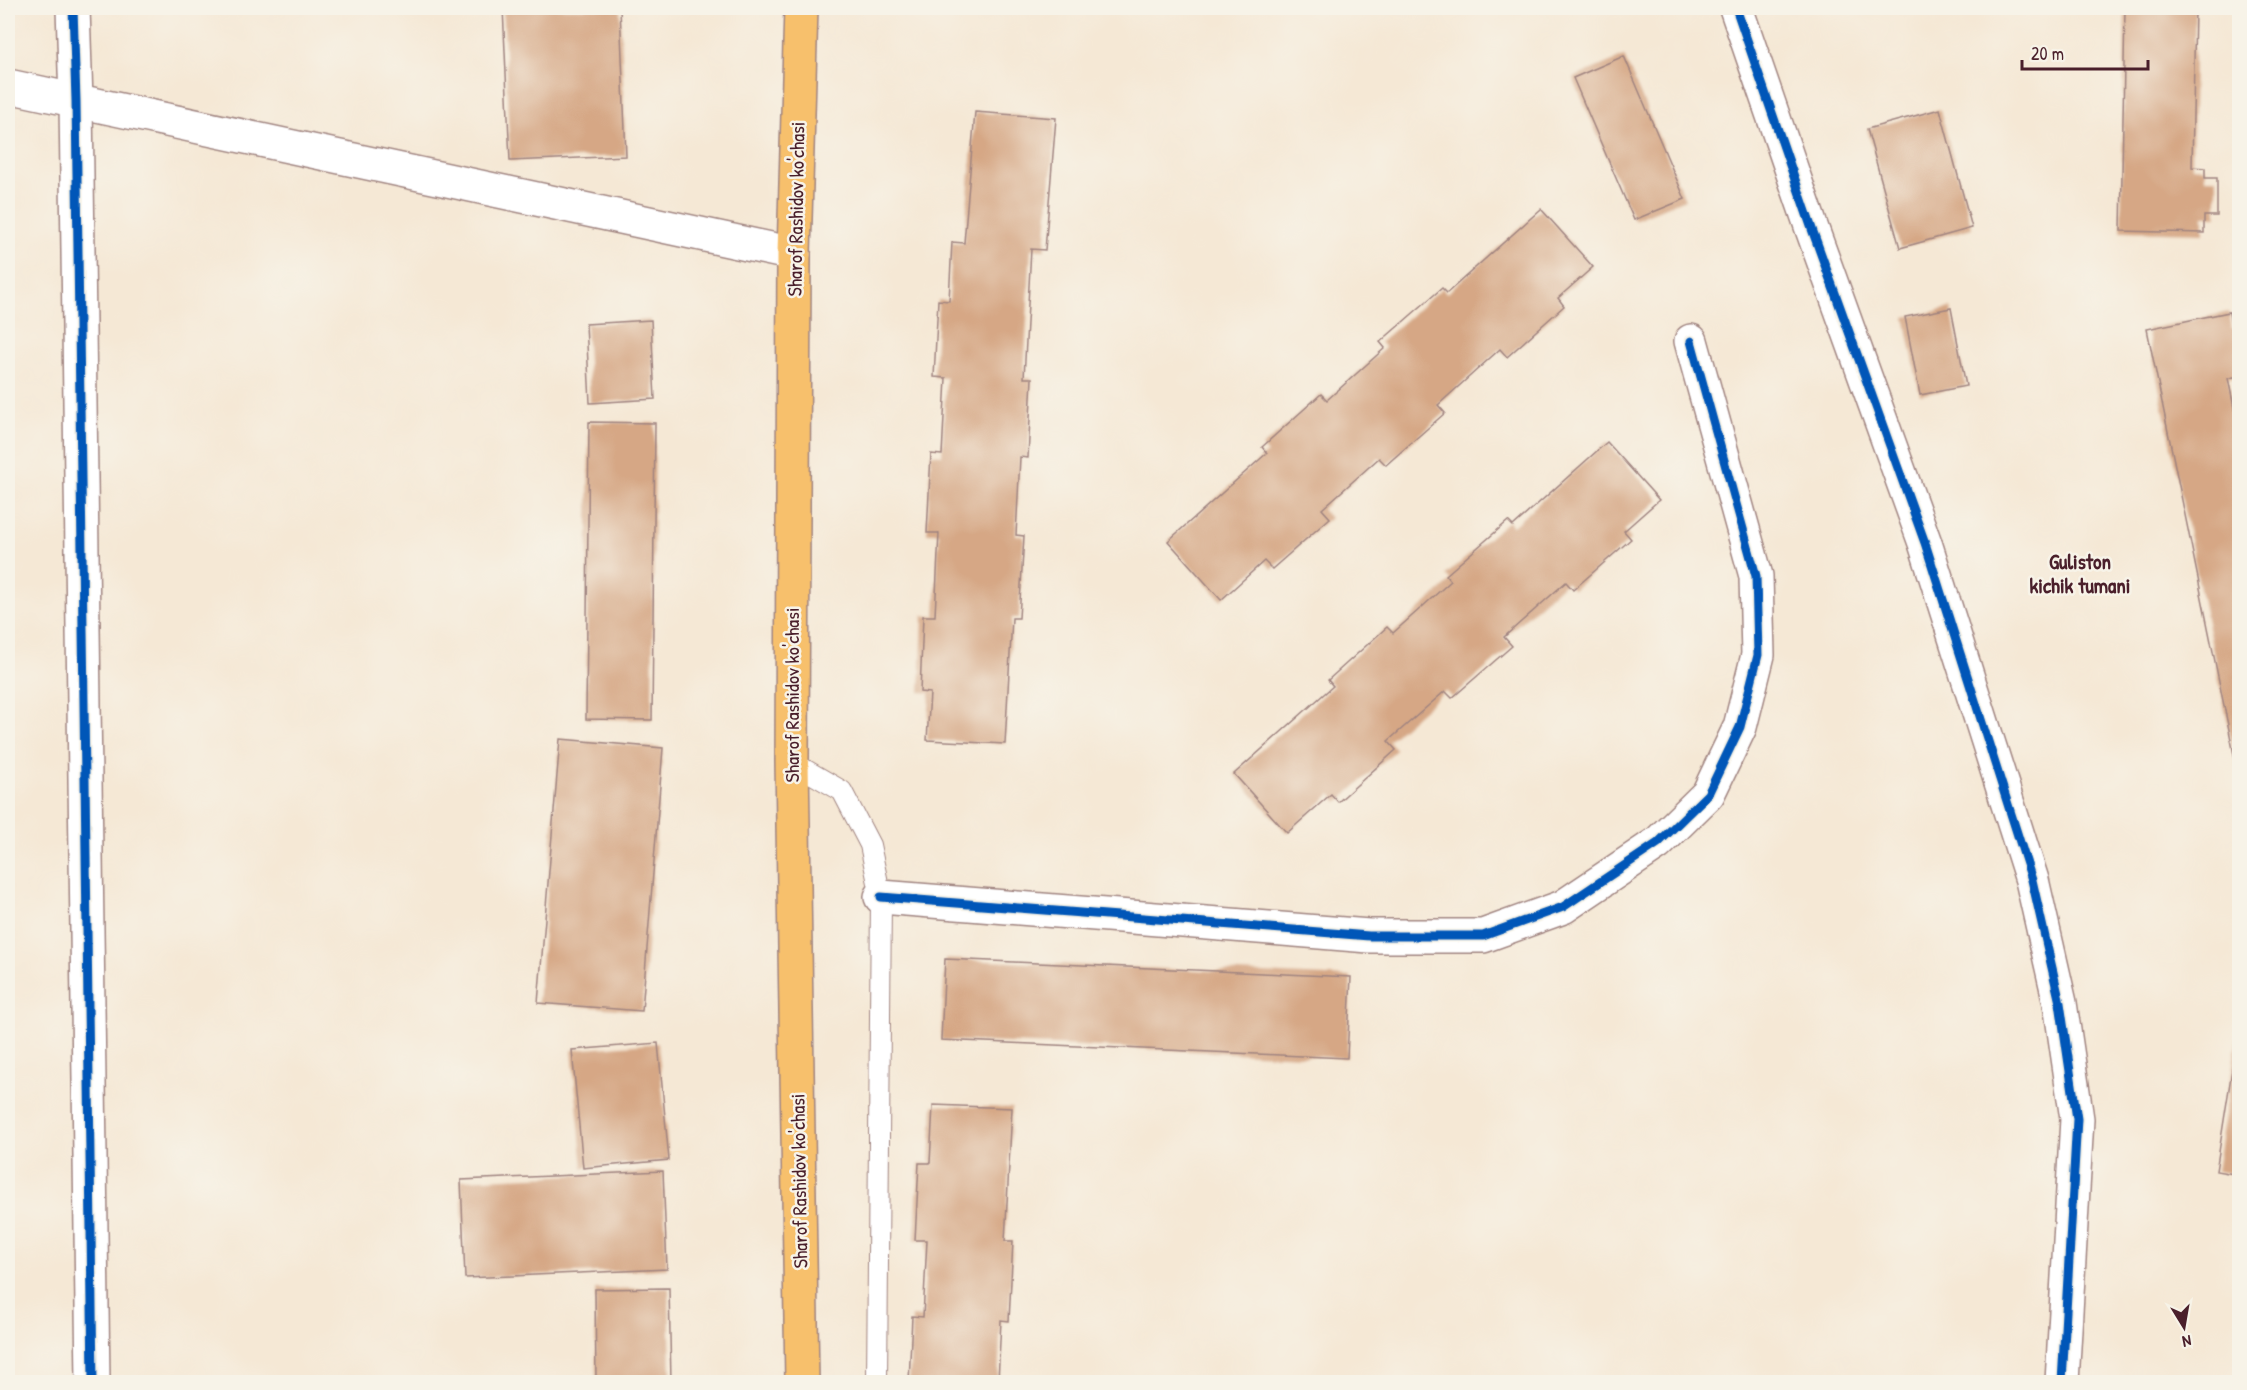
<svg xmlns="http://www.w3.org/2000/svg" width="2247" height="1390" viewBox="0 0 2247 1390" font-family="'Patrick Hand',sans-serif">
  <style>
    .building { fill: #d6a785 }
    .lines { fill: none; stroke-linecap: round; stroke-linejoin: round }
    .lane-casing { stroke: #a08480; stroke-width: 22 }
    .street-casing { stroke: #a08480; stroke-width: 36 }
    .primary-casing { stroke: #a08480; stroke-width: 36 }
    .lane { stroke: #fff; stroke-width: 20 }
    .street { stroke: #fff; stroke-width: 33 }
    .primary { stroke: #f7c06c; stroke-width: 33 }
    .cycleway-casing { stroke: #f7f3e8; stroke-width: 13 }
    .cycleway { stroke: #0057b8; stroke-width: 9 }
    .labels { text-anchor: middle; stroke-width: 5; stroke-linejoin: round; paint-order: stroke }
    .street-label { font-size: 20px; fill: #4a1f2b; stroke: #f7f3e8 }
    .neighbourhood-label { font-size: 21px; font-weight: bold; fill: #4a1f2b; stroke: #f7f3e8 }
  </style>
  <rect width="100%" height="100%" fill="#f7f3e8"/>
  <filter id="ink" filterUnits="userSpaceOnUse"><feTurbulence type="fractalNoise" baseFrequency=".0167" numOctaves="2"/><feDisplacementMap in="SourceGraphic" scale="12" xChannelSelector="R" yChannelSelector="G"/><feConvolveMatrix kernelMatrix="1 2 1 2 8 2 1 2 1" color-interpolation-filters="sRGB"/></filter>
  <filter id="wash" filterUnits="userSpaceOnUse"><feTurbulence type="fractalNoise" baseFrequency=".008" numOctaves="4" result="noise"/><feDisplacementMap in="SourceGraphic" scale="24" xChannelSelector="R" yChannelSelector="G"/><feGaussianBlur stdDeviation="1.35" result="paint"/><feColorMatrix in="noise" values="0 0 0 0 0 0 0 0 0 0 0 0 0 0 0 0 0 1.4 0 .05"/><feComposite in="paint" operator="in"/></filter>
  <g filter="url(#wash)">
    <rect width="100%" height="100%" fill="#f5e8d5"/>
    <g id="blocks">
      <g class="building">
        <path d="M503,8H620L626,156L510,161Z"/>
        <path d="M2125,8H2195L2192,167L2205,168V178H2217V216H2204V233L2121,231Z"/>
        <path d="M1624,56L1685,199L1634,220L1573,78Z"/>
        <path d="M1940,109L1972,228L1900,248L1867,129Z"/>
        <path d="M975,112L1056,118L1045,250L1031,249L1024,378H1032L1028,458L1020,457L1016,535L1024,536L1019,618H1012L1005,744L927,740L930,693L920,692L923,616H935L939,533H927L931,454L942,455L946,378L934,377L938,300L949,301L952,242L964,243Z"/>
        <path d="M1541,209L1593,267L1558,298L1564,306L1507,357L1500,349L1438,405L1445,413L1386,465L1379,458L1322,509L1330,518L1272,569L1264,561L1221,600L1168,541L1267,453L1262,447L1321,394L1327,400L1385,348L1380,342L1442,288L1447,293Z"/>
        <path d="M1951,308L1966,386L1920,395L1905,317Z"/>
        <path d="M2229,312L2232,329L2240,327V376L2228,378L2240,437L2238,774L2147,329Z"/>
        <path d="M651,320L655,399L590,403L586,324Z"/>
        <path d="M589,422L655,423L652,720L586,719Z"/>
        <path d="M1607,442L1659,500L1624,531L1631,539L1573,590L1566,582L1504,637L1512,646L1452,698L1445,691L1388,741L1396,750L1338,802L1331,794L1287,833L1234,774L1333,686L1328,680L1387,627L1393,633L1451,581L1446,575L1508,521L1513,526Z"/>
        <path d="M560,739L663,748L642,1011L538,1003Z"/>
        <path d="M945,959L1351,977L1347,1058L941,1040Z"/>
        <path d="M2238,1032H2240V1175L2216,1171Z"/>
        <path d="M658,1043L669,1160L583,1168L572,1050Z"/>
        <path d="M933,1105L1012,1108L1005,1241H1013L1009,1321L1001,1320L998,1382H909L912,1316L923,1317L927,1240H915L919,1163H930Z"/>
        <path d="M663,1171L667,1269L465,1278L461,1180Z"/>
        <path d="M669,1288L671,1382H596L595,1289Z"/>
      </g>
    </g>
  </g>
  <g filter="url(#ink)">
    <use href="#blocks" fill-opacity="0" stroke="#a08480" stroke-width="1.5"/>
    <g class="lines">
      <g class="lane-casing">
        <path id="lane" d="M792,762L842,791L870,845L881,897L877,1382"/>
      </g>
      <g class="street-casing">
        <g id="street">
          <path d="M73,8L76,101L93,1382"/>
          <path d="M1736,8L1813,232L1925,543L2032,880L2060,1003L2077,1119L2062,1382"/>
          <path d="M8,86L794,254"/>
          <path d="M881,897L1369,936H1483L1563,907L1658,843L1708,794L1740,727L1758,655L1756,576L1691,341"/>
        </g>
      </g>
      <g class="primary-casing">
        <path id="primary" d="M801,8L794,254L792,762L802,1382"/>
      </g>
      <use href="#lane" class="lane"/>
      <use href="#street" class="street"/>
      <use href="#primary" class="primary"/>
      <g class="cycleway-casing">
        <g id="cycleway">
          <path d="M73,8L76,101L93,1382"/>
          <path d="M1736,8L1813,232L1925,543L2032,880L2060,1003L2077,1119L2062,1382"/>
          <path d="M881,897L1369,936H1483L1563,907L1658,843L1708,794L1740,727L1758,655L1756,576L1691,341"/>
        </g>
      </g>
      <use href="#cycleway" class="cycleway"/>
    </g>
  </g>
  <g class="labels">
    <g class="street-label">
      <text transform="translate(796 209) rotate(-89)" y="7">Sharof Rashidov ko'chasi</text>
      <text transform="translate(792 695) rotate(-90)" y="7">Sharof Rashidov ko'chasi</text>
      <text transform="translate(799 1181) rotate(-91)" y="7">Sharof Rashidov ko'chasi</text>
    </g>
    <g class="neighbourhood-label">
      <text x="2080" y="569">Guliston<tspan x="2080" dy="24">kichik tumani</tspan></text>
    </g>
  </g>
  <rect width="2247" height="1390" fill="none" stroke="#f7f3e8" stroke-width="30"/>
  <g transform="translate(2184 1327) rotate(169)" stroke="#f7f3e8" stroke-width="4.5" paint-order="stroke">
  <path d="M0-4.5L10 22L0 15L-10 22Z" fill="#4a1f2b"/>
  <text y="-9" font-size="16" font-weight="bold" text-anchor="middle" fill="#4a1f2b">N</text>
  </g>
  <path d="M2022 60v9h126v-9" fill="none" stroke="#4a1f2b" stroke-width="3"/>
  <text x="2031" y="60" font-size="18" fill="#4a1f2b" stroke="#f7f3e8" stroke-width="4.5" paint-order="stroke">20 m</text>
</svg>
